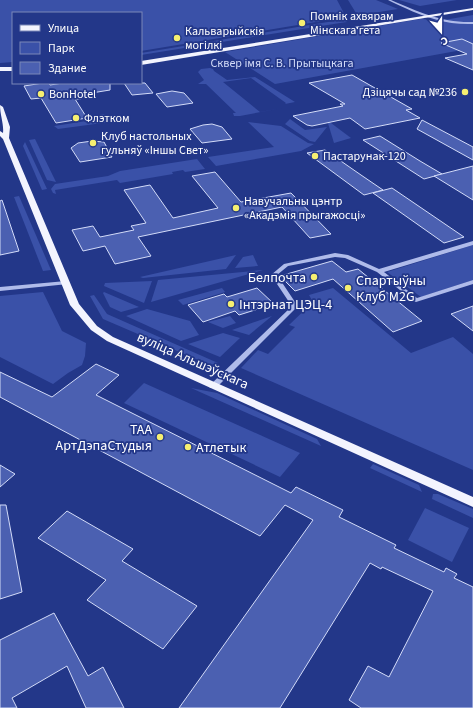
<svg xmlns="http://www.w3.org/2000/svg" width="473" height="708" viewBox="0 0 473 708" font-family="'Source Sans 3',sans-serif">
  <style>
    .green { fill: #3a51a8 }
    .building { fill: #4b60b1; stroke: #d3dbf8 }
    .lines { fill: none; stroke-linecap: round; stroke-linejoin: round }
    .minor { fill: #afbbea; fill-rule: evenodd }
    .major { fill: #f3f4fe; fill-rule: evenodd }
    .poi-dot { fill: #f6ef71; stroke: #233789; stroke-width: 1.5 }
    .labels { text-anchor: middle; stroke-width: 3.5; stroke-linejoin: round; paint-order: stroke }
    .far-poi-label { font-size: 12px; fill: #fff; stroke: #233789; text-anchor: start }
    .far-park-label { font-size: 12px; fill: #d3dbf8; stroke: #233789 }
    .poi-label { font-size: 14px; fill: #fff; stroke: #233789; text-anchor: start }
    .street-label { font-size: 14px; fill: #fff; stroke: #233789 }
  </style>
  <rect width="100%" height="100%" fill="#233789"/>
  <g class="green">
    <path d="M0,0H337L346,17L141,51V13H13V62L0,63Z"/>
    <path d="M348,0H376L398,9L360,15L356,13Z"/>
    <path d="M399,0H457L420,6Z"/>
    <path d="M473,15V48L275,84L225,52L420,19L444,20Z"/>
    <path d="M346,19L347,22L340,23L141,55V53Z"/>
    <path d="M210,68L213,69L214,71L227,80L255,77L295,102L285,104L286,103L251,78L223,82L260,112L282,108L240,116H234L233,113H236L206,84H198L204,80L198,72L201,69Z"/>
    <path d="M104,114L110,122L58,129L54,126L93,120L98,117L99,115Z"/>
    <path d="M290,119L305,130L327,127L315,142L310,141L285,124Z"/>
    <path d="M327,120L351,138L334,143Z"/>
    <path d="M248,122L281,126L308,143L314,144L301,151L216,166L208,157L274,147Z"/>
    <path d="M35,139L56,182L47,180L29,140Z"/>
    <path d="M25,142L47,189L42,190L23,146Z"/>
    <path d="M197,159L205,169L185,172L183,170L172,172L173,174L120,183L117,180L55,190L56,194L53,193L51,189L55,184L108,176L120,171Z"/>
    <path d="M19,196L51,270L43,271L14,197Z"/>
    <path d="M473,245V280L421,297L387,272Z"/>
    <path d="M236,255L226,269L143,278L140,277Z"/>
    <path d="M253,255L258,266L235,268L243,257Z"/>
    <path d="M263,270L151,302L158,280Z"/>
    <path d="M152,281L144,303L104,286L105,283Z"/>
    <path d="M222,288L225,292L183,305L178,300Z"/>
    <path d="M333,288L411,353L453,337L473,354V470L241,368L258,350L268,354L295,327L289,325L313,302L309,295Z"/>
    <path d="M43,292L62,331L86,343L85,356L82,365L68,373L53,384L0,357V296Z"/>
    <path d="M104,292L139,307L121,312L110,307L103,293Z"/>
    <path d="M94,295L107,314L218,363L210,365L103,319L90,296Z"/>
    <path d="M147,309L190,321L199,335L181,341L126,316Z"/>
    <path d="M230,316L236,323L223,328L208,322Z"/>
    <path d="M272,316L249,335L232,330Z"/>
    <path d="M223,333L240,338L220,357L188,344Z"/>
    <path d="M144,383L300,453L280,477L124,403Z"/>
    <path d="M191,388L217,393L317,439L321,446Z"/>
    <path d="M373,464L419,485L422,492L370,468Z"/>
    <path d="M433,494H438L473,509V518L432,499Z"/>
    <path d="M425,508L469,528L452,562L408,540Z"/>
  </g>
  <g class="building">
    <path d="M462,39L473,44V70L445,58L467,54L441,43Z"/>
    <path d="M352,75L412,109L406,110L420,118L365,129L350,118L312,126L307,125L293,116L343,106L340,104H345L309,83Z"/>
    <path d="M43,83H49L50,85L63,83H110V90L79,95L81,99H75L87,118L56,123L41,98L31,99L24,86Z"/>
    <path d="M124,83H145L153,93L132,95Z"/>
    <path d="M172,91L184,93L193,103L167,107L156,94Z"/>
    <path d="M422,120L473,147V160L417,129Z"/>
    <path d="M212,124L222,127L232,139L202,143L190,129L203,125Z"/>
    <path d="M380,136L420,161L442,174L424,179L363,140Z"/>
    <path d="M92,141L104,142L112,157L80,162L71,148L78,143Z"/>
    <path d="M325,150L361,175L383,190L364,195L307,153Z"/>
    <path d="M473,166V200L434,176Z"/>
    <path d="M215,172L241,202L291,193L331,234L310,238L282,207L138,237L151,256L115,264L105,246L83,251L72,230L93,226L100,237L134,230L131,226L146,223L124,190L150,185L173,218L218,208L192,176Z"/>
    <path d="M392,188L417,205L464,237L444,243L373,193Z"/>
    <path d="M2,200L19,251L0,255V201Z"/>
    <path d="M332,261L346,272L358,269L422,321L393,332L333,279L295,291L280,276Z"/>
    <path d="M257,288L274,304L239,315L235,311L203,322L188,305L224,294L227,297Z"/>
    <path d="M473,306V331L451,314Z"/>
    <path d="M96,364L119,375L96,395L291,493L296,487L343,510L339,517L396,545L394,548L444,572L446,568L457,574L454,578L473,587V708H361L349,700L368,666L389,677L433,591L382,567L381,569L370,563L280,708H179L313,520L285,505L260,536L0,397V372L52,397Z"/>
    <path d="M0,465L15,474L0,487Z"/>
    <path d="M0,505H6L22,592L0,599Z"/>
    <path d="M67,511L133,549L122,561L197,606L163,649L87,600L106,580L38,538Z"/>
    <path d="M54,613L88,676L103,667L124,708H86L67,666L12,698L17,708H0V640Z"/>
  </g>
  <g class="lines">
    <g class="minor">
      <path d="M388,0H391C419,12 442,23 473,22V24C448,25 427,18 405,8C399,5 393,3 388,0Z"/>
      <path d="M473,241V245L384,272L417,298L473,280V284L416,302L414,301L377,272L345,258L335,257L288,266L277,275L295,302L296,308L216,388H210L209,386L290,308L289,302L271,275L284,264L335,253L348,255L379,269Z"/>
      <path d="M66,281L69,283L68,284L0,291V287Z"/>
    </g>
    <g class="major">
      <path d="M473,8V10L141,65V61Z"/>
      <rect x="0" y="67" width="13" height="4"/>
      <path d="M0,105L3,107L10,127L9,138L79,304L97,326L113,337L473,497V507L107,341L91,330L70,305L3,139L0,136V131L3,133C4,124 0,115 0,105Z"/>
    </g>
  </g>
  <g class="poi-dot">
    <circle cx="302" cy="23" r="4"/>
    <circle cx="177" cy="38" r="4"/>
    <circle cx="465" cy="92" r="4"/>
    <circle cx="41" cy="94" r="4"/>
    <circle cx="76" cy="118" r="4"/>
    <circle cx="93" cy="143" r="4"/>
    <circle cx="315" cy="156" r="4"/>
    <circle cx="236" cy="208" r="4"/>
    <circle cx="314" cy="277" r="4"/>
    <circle cx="348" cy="288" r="4"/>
    <circle cx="231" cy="304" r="4"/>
    <circle cx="160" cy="437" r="4"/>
    <circle cx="188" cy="447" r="4"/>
  </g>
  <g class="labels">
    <g class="far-poi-label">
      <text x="310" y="20">Помнік ахвярам<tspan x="310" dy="14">Мінскага гета</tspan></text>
      <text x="185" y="35">Кальварыйскія<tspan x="185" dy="14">могілкі</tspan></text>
      <text x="457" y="96" text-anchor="end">Дзіцячы сад №236</text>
      <text x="49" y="98">BonHotel</text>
      <text x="84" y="122">Флэтком</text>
      <text x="101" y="140">Клуб настольных<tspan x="101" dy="14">гульняў «Іншы Свет»</tspan></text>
      <text x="323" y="160">Пастарунак-120</text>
      <text x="244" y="205">Навучальны цэнтр<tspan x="244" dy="14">«Акадэмія прыгажосці»</tspan></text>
    </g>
    <g class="far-park-label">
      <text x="282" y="67">Сквер імя С. В. Прытыцкага</text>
    </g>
    <g class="poi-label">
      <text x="306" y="282" text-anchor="end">Белпочта</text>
      <text x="356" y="285">Спартыўны<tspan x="356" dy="16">Клуб M2G</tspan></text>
      <text x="239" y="309">Інтэрнат ЦЭЦ-4</text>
      <text x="152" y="434" text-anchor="end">ТАА<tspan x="152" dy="16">АртДэпаСтудыя</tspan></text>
      <text x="196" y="452">Атлетык</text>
    </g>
    <g class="street-label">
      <text transform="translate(193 360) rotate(24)" y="5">вуліца Альшэўскага</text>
    </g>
  </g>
  <rect x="12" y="12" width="130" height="72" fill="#233789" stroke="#7b87b8"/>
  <rect x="20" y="25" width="20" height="6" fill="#f3f4fe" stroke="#7b87b8"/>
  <text x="48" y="32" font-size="12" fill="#ffffff">Улица</text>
  <rect x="20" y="42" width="20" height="12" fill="#3a51a8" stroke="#7b87b8"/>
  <text x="48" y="52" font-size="12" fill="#ffffff">Парк</text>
  <rect x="20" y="62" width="20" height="12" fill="#4b60b1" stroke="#7b87b8"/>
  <text x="48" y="72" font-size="12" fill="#ffffff">Здание</text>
  <g transform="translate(441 32) rotate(159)" stroke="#233789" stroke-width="3" paint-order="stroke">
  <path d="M0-3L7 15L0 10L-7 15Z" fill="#ffffff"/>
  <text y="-6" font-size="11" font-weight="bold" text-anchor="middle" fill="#ffffff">С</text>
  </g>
</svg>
